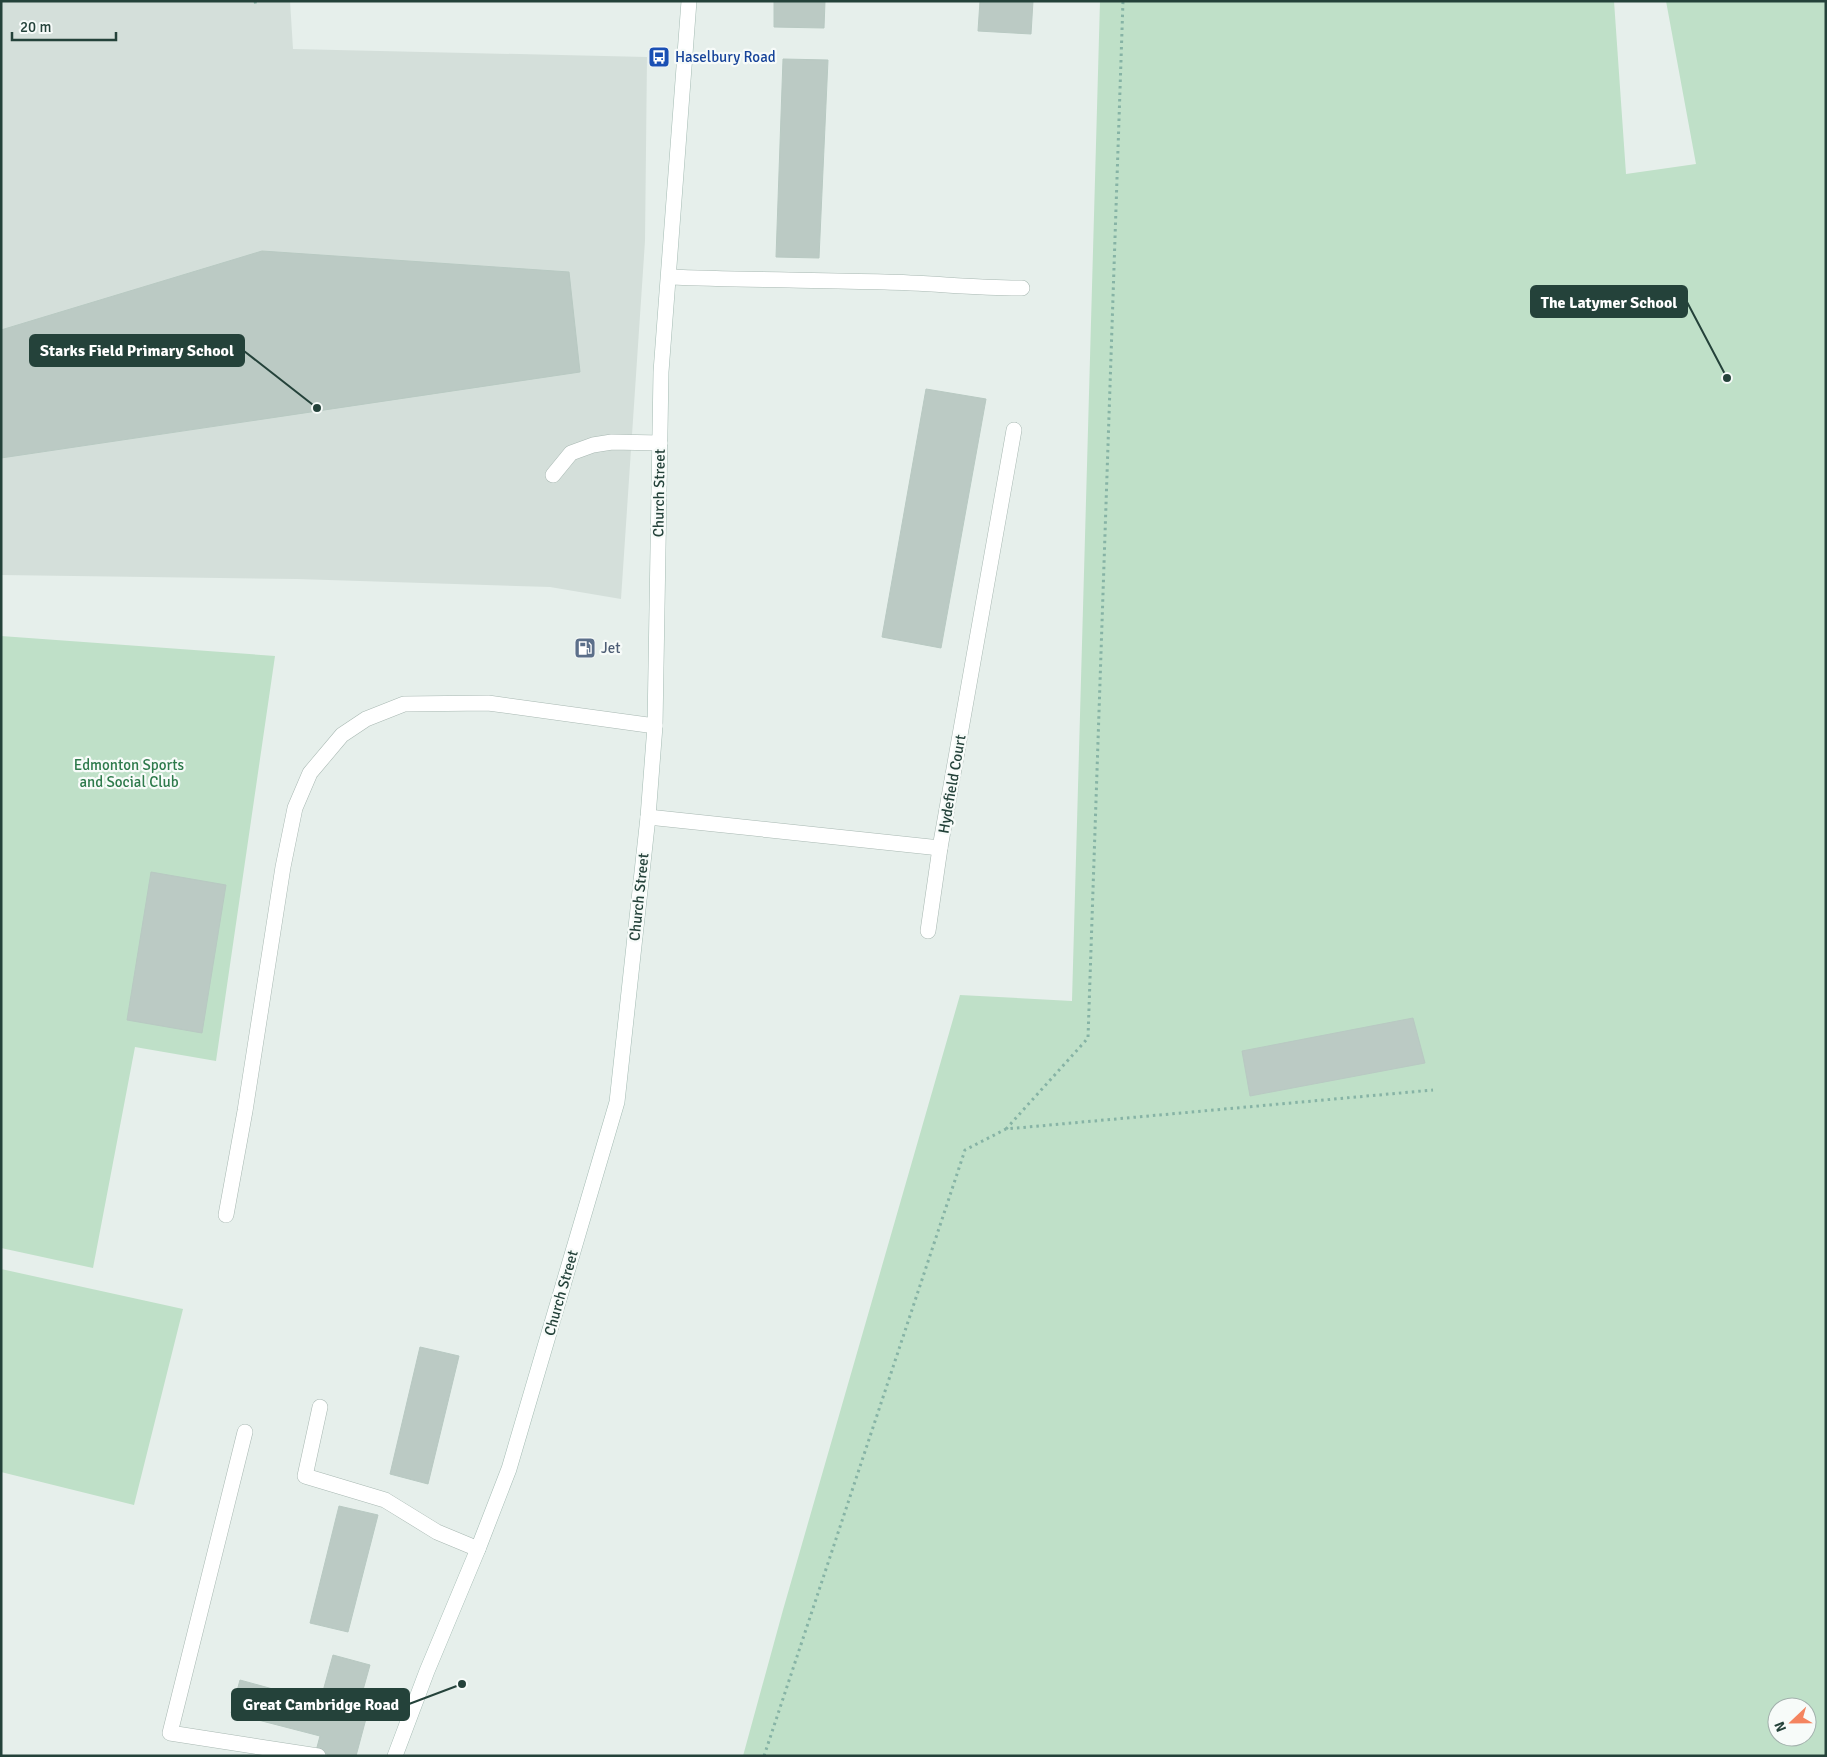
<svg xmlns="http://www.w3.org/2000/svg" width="1827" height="1757" viewBox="0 0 1827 1757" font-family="Signika,sans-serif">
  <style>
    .built { fill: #d4dfda }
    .green { fill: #bfe0c8; fill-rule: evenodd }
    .building { fill: #bbcac4; stroke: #b8c9c2 }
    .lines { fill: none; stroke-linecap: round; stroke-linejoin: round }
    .lane-casing { stroke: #a8b8b2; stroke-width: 16 }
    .street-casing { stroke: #a8b8b2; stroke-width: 16 }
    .secondary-casing { stroke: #a4bbb3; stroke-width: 16 }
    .path { stroke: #86b3a5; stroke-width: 3; stroke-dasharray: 2.5 4; stroke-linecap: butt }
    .lane { stroke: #fff; stroke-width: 15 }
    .street { stroke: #fff; stroke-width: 15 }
    .secondary { stroke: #fff; stroke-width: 15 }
    .labels { text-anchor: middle; stroke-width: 4.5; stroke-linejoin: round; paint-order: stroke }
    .transit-label { font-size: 15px; fill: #164399; stroke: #f7fbf9; text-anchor: start }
    .street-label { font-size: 15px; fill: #24423a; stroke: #f7fbf9 }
    .service-label { font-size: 15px; fill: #4e5e75; stroke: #f7fbf9; text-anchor: start }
    .park-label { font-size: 15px; fill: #2d7a4b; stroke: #f7fbf9 }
    .leader { fill: none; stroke: #24423a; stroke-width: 2 }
    .callout-dot { fill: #24423a; stroke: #f7fbf9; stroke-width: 2 }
    .callout { fill: #24423a; stroke: #24423a; stroke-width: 2 }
    .callout-label { font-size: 16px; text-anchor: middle; font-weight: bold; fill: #fff }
  </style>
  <rect width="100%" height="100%" fill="#e6efeb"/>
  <path class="built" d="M1,1H290L293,49L647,57L645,241L621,599L550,587L297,579L1,575Z"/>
  <g class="green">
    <path d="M1100,1H1614L1626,174L1696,164L1666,1H1826V1756H743L783,1610L960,995L1072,1001ZM1777,1707H1807V1737H1777Z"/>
    <path d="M1,636L275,656L216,1061L135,1047L93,1268L1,1248Z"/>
    <path d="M1,1269L183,1309L134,1505L1,1472Z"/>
  </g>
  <g class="building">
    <path d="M774,1H825L824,28L774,27Z"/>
    <path d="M980,1H1033L1031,34L978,31Z"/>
    <path d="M783,59L828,60L819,258L776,257Z"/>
    <path d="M262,251L569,272L580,372L1,458V330Z"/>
    <path d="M926,389L986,399L941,648L882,637Z"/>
    <path d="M151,872L226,885L202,1033L127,1020Z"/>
    <path d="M1413,1018L1425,1063L1250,1096L1242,1051Z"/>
    <path d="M420,1347L459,1356L428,1484L390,1474Z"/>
    <path d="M339,1506L378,1515L348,1632L310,1623Z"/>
    <path d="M333,1655L370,1665L361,1697L371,1700L356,1756H333L316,1751L320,1736L231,1713L240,1680L320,1702Z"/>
  </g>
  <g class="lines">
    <g class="lane-casing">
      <g id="lane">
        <path d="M669,277C741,280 813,280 885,282C931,283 976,288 1022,288"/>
        <path d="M553,475L571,453L593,445L612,442L660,443"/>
        <path d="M226,1215L245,1111L283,867L295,808L310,773L342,735L366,719L404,704L488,703L655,726"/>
        <path d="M320,1407L305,1476L385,1500L437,1532L478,1549"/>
        <path d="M245,1432L170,1733L318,1756"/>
      </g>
    </g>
    <g class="street-casing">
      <g id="street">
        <path d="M648,817L940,848"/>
        <path d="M928,931L940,848L1014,430"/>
      </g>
    </g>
    <g class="secondary-casing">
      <path id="secondary" d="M395,1756L427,1671L478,1549L509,1469L617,1102L648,817L655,726L661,372L689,1"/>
    </g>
    <g class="path">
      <path d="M255,1L256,6"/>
      <path d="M1006,1129L1088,1038L1123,1"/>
      <path d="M764,1756L965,1150L1006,1129L1433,1090"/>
    </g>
    <use href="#lane" class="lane"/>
    <use href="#street" class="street"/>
    <use href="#secondary" class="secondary"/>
  </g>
  <defs>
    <g id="bus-square" transform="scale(1.125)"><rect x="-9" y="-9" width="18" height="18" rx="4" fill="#1a4fb4" stroke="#f7fbf9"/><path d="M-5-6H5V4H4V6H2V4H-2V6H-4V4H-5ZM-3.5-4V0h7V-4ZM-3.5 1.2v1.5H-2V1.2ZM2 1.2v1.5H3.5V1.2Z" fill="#fff"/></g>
    <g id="fuel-square" transform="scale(1.125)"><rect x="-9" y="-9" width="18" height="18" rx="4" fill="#5c6f8a" stroke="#f7fbf9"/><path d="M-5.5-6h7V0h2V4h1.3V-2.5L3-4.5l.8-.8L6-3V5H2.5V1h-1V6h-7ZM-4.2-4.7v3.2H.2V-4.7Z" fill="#fff"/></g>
  </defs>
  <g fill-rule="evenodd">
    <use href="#bus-square" x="659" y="57"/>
    <use href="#fuel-square" x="585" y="648"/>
  </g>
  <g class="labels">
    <g class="transit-label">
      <text x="675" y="62">Haselbury Road</text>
    </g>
    <g class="street-label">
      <text transform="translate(659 493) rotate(-89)" y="5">Church Street</text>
      <text transform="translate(952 784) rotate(-80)" y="5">Hydefield Court</text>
      <text transform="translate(639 897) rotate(-84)" y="5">Church Street</text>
      <text transform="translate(561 1293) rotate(-74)" y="5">Church Street</text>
    </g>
    <g class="service-label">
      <text x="601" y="653">Jet</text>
    </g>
    <g class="park-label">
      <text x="129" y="770">Edmonton Sports<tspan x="129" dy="17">and Social Club</tspan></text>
    </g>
  </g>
  <path class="leader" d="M1727 378L1687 302M317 408L244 351M462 1684L409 1704"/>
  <g class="callout-dot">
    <circle cx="1727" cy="378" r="5"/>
    <circle cx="317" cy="408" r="5"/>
    <circle cx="462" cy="1684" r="5"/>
  </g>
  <g class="callout">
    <rect x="1531" y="286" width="156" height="31" rx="5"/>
    <rect x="30" y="335" width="214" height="31" rx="5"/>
    <rect x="232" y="1689" width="177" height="31" rx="5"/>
  </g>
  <g class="callout-label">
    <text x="1609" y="308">The Latymer School</text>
    <text x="137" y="356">Starks Field Primary School</text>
    <text x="321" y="1710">Great Cambridge Road</text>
  </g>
  <rect width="1827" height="1757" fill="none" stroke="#24423a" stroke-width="5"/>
  <g transform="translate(1792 1722) rotate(248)"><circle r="24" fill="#f7fbf9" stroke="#a3b1ad"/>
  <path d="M0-4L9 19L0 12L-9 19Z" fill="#f4845f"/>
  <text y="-8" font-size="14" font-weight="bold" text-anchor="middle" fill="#24423a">N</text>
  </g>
  <path d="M12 32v8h104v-8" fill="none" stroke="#24423a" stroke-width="2.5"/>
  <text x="20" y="32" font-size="15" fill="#24423a" stroke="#f7fbf9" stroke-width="4" paint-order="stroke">20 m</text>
</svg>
